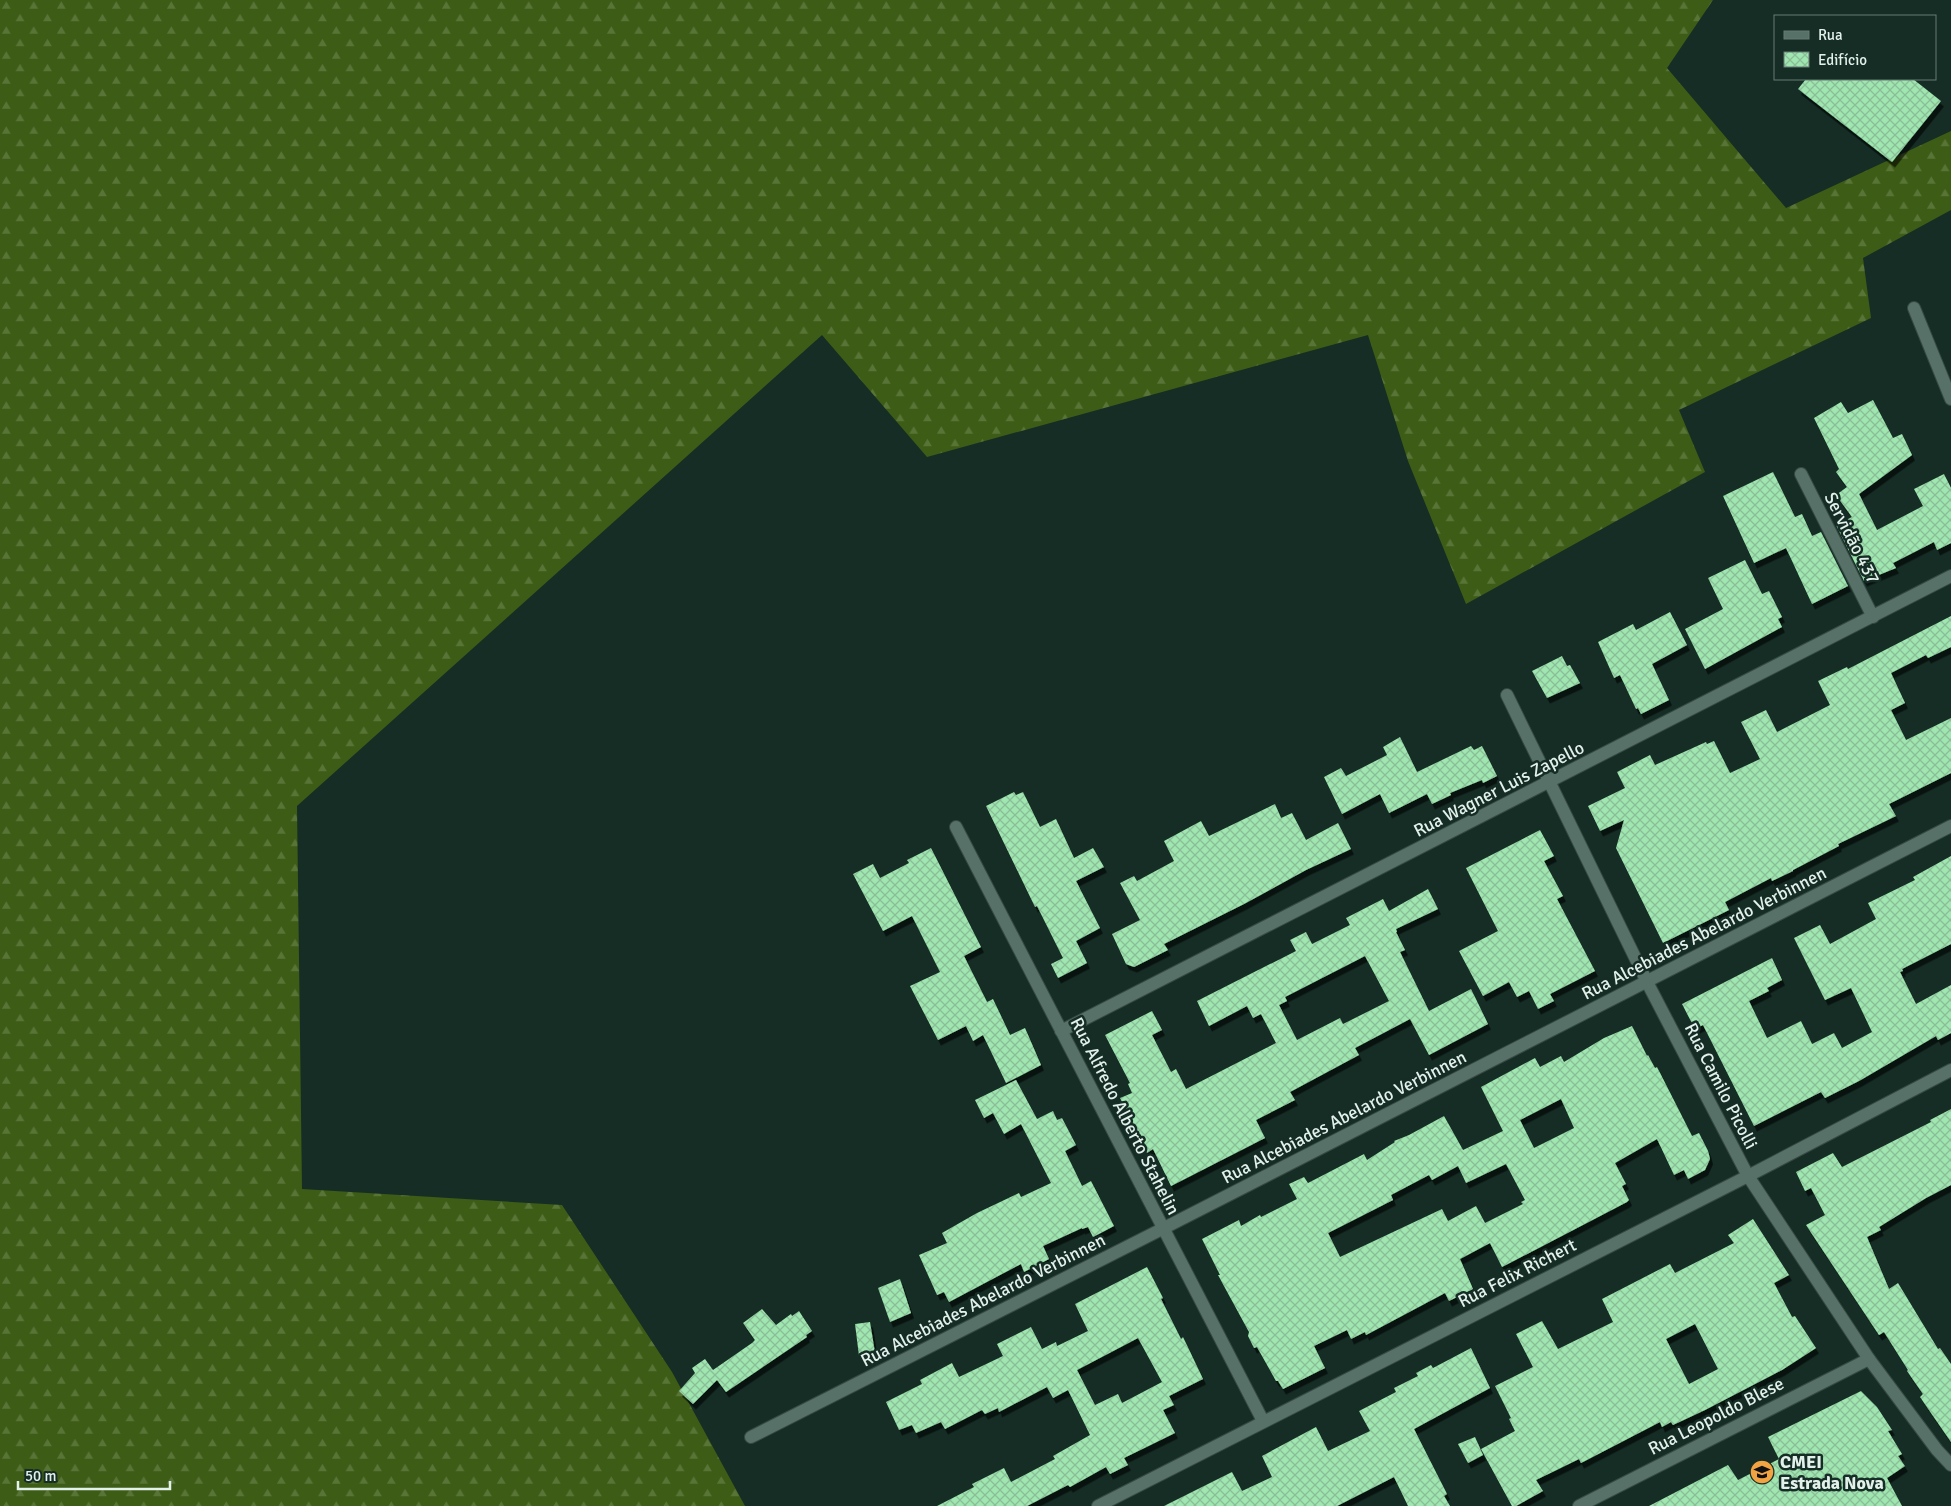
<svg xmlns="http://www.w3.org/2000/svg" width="1951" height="1506" viewBox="0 0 1951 1506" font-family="Signika,sans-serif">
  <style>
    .forest { fill: url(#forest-firs) }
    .building { fill: url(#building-cross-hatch); fill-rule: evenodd; filter: url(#shadow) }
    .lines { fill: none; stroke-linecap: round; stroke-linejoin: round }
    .minor-casing { stroke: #364a44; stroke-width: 14 }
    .minor { stroke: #577168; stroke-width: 12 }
    .labels { text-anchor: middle; stroke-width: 5; stroke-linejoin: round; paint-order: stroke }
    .street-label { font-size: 18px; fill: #e3f1eb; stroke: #152d25 }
    .poi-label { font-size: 18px; font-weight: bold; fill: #e3f1eb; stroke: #152d25; text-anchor: start }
  </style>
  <defs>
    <pattern id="forest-firs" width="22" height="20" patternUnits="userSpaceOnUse" patternTransform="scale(1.25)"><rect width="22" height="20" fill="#3d5c15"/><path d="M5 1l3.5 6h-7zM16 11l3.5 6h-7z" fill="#597437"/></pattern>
    <pattern id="building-cross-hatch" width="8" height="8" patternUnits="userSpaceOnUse" patternTransform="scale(1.25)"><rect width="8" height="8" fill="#a0e6b0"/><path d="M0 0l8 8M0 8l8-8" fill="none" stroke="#89be96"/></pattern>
    <filter id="shadow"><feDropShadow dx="3" dy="5.5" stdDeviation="0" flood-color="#0009"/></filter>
  </defs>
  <rect width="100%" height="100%" fill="#152d25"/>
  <path class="forest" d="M0,0H1713L1667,68L1786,208L1951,131V210L1863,258L1871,318L1679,410L1705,472L1466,604L1408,461L1368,335L927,457L822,335L297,806L302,1189L562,1205L672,1372L745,1506H0Z"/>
  <g class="building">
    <path d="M1806,79H1913L1941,101L1892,162L1798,89Z"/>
    <path d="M1873,400L1893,438L1902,434L1912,455L1859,494L1877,530L1923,506L1914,489L1944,474L1951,488V543L1937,550L1934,542L1893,563L1896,568L1864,581L1836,525L1852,517L1836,495L1847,487L1836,472L1839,469L1814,418L1841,402L1848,413Z"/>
    <path d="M1773,472L1795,517L1802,514L1812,536L1821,532L1848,586L1812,604L1786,548L1754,563L1723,496Z"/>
    <path d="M1745,560L1762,594L1769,591L1782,617L1778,619L1782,627L1705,669L1685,629L1723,609L1708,578Z"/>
    <path d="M1670,612L1687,645L1652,664L1669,700L1641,714L1638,708L1636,709L1620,675L1614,678L1598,642L1633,624L1636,630Z"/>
    <path d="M1951,616V647L1928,658L1926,655L1891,673L1905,703L1891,710L1906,740L1951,718V773L1889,804L1896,816L1838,844L1839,846L1793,870V871L1772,881L1771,878L1725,902L1729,910L1663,943L1616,848L1624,820L1600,831L1588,806L1625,788L1617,772L1650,755L1655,765L1706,742L1707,744L1714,741L1730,773L1760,759L1741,722L1766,710L1777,732L1830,705L1818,681L1847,667L1848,669Z"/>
    <path d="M1562,656L1567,666L1570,665L1580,683L1547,698L1532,671Z"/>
    <path d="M1400,737L1417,772L1471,746L1474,750L1482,746L1497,776L1483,783L1482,780L1450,793L1451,795L1432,804L1427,794L1389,813L1380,794L1342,814L1324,777L1341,768L1346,776L1387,755L1383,747Z"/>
    <path d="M1014,792L1016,795L1023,792L1040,827L1056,819L1074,858L1093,848L1104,867L1076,881L1100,928L1076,941L1087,963L1058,978L1051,964L1063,958L1037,906L1035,907L986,806Z"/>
    <path d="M1275,804L1281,818L1292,813L1306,840L1338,823L1351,849L1306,870L1244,904L1164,944L1168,950L1134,967L1126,964L1112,934L1140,920L1120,883L1134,876L1137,881L1174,861L1164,841L1201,821L1209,836Z"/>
    <path d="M1540,830L1554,856L1544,861L1563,896L1557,899L1595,971L1550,994L1554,1001L1538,1009L1529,991L1517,997L1509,982L1483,996L1459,951L1498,931L1466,868Z"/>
    <path d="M931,848L981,947L964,956L987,1002L993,999L1010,1035L1025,1028L1041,1065L1006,1083L983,1035L973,1041L966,1026L938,1040L910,986L940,972L912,916L883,931L853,874L873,864L880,878L909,863L907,860Z"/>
    <path d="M1951,856V944L1902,969L1903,971L1900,972L1916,1004L1951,985V1033L1938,1040L1936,1036L1859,1081L1825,1098L1821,1092L1754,1126L1703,1025L1695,1029L1682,1004L1772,958L1782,980L1767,988L1769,991L1749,1001L1767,1038L1801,1021L1812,1044L1834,1033L1842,1048L1872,1032L1851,988L1825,1000L1794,938L1820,925L1830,944L1876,919L1868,903L1915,880L1913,877Z"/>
    <path d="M1428,889L1438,909L1396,929L1397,932H1396L1405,950L1400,952L1429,1011L1471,989L1488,1024L1429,1055L1410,1019L1355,1048L1359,1055L1290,1092L1295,1100L1256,1120L1265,1138L1171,1186L1153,1149L1147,1153L1120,1098L1132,1093L1128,1084L1130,1083L1105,1035L1152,1011L1162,1030L1152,1035L1171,1072L1176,1069L1186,1089L1276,1043L1261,1014L1253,1018L1247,1006L1209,1026L1197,1001L1296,951L1290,940L1306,932L1312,944L1350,925L1346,918L1383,899L1389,911ZM1365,956L1389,1001L1343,1024L1340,1018L1297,1040L1279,1005L1287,1001L1285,997Z"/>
    <path d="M1632,1026L1647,1056L1648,1055L1655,1068L1657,1067L1692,1136L1699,1133L1708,1151L1710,1159L1705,1170L1688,1179L1684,1170L1674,1175L1657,1139L1615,1163L1626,1184L1622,1186L1629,1200L1627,1202L1502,1267L1490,1243L1460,1259L1473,1289L1449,1301L1445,1293L1366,1335L1365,1332L1351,1339L1347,1330L1314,1346L1325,1368L1283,1389L1278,1381H1276L1257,1347L1254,1348L1248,1336L1249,1332L1218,1275H1220L1202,1239L1239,1220L1241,1226L1260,1215L1261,1217L1297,1199L1289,1184L1304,1177L1308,1183L1364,1154L1367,1160L1395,1142L1394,1141L1409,1135L1444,1116L1463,1150L1503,1131L1481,1087L1535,1058L1540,1067L1561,1056L1564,1062L1604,1038ZM1561,1099L1574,1128L1534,1148L1520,1120ZM1506,1164L1525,1200L1521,1202L1523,1204L1485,1223L1476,1206L1448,1221L1442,1209L1340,1257L1328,1233L1393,1200L1391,1195L1429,1175L1432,1180L1458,1166L1466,1183Z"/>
    <path d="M1016,1080L1037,1119L1053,1111L1057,1120L1062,1118L1076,1145L1065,1151L1082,1186L1091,1181L1114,1226L1093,1237L1088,1227L1082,1229V1228L1043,1246L1049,1259L1024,1272L1021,1264L949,1302L944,1292L937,1295L919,1255L947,1243L942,1233L977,1213L1019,1193L1021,1197L1051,1183L1021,1124L1004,1134L993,1113L984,1118L975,1100Z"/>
    <path d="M1951,1109V1185L1926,1198L1879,1227L1881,1230L1867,1237L1889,1289L1898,1283L1938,1349L1940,1348L1951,1364V1442L1920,1397L1923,1394L1907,1371L1908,1370L1884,1332L1879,1335L1806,1225L1825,1215L1811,1188L1805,1191L1796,1172L1833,1153L1842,1167L1931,1122L1930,1120Z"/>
    <path d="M1753,1219L1789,1275L1774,1283L1792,1317L1795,1316L1816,1348L1782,1370L1705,1410L1673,1425L1671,1422L1662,1427L1660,1422L1581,1463L1579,1459L1536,1480L1543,1491L1516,1506H1512L1481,1449L1515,1431L1509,1419L1511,1418L1495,1386L1533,1367L1516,1334L1542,1321L1558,1349L1613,1322L1602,1299L1670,1264L1675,1273L1734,1243L1728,1235ZM1695,1324L1718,1369L1689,1384L1666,1339Z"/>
    <path d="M1147,1267L1163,1298L1161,1299L1181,1339L1183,1337L1203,1379L1169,1396L1174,1405L1163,1410L1175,1433L1124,1458L1128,1465L1110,1474L1106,1467L1070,1487L1068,1485L1027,1506H937L974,1487L972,1484L1004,1468L1011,1482L1055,1459L1053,1456L1090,1435L1068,1390L1053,1398L1047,1387L999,1412L998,1408L985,1414L982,1410L945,1429L941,1422L916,1433L912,1425L899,1430L886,1402L922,1384L920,1380L952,1363L959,1377L1003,1356L997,1344L1031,1327L1042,1349L1056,1342L1057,1346L1088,1331L1075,1304ZM1138,1338L1162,1382L1122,1403L1118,1394L1095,1405L1077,1370Z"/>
    <path d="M900,1279L911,1313L890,1322L878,1288Z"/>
    <path d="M762,1309L776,1325L791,1314L792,1316L799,1311L812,1331L806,1335L807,1337L726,1392L717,1380L693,1404L679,1391L695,1373L692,1368L705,1359L713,1370L752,1343L755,1340L743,1323Z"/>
    <path d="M870,1322L875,1353L859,1356L855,1324Z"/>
    <path d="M1471,1348L1490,1388L1414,1429L1447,1494L1444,1496L1450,1506H1408L1394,1477L1337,1506H1164L1232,1472L1242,1491L1272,1477L1262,1456L1316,1427L1328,1451L1370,1431L1359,1411L1396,1392L1394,1388L1418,1376L1416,1373L1431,1365L1433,1368Z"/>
    <path d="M1861,1391L1877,1407L1892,1430L1888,1431L1902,1454L1898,1456L1905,1466L1887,1478L1902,1506H1649L1728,1465L1738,1480L1779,1459L1768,1437Z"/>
    <path d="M1475,1437L1483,1455L1468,1463L1458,1444Z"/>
  </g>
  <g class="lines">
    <g class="minor-casing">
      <g id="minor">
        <path d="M1914,308L1951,399"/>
        <path d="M1801,474L1873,617"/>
        <path d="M1507,695L1647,982L1748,1176L1869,1359L1937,1450L1951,1465"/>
        <path d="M956,827L1263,1421"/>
        <path d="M1061,1031L1951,576"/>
        <path d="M751,1437L1164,1228L1951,826"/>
        <path d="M1098,1506L1748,1176L1951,1070"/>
        <path d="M1579,1506L1869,1359"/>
      </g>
    </g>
    <use href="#minor" class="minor"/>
  </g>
  <defs>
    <g id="school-disc" transform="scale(1.25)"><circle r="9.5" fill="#f3a442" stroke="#152d25"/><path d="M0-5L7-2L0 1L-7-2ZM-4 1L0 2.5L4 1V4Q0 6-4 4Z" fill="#111"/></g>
  </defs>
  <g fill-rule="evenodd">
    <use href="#school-disc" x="1762" y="1472"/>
  </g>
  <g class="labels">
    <g class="street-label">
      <text transform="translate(1852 538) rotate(63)" y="6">Servidão 437</text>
      <text transform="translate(1499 789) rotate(-27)" y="6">Rua Wagner Luis Zapello</text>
      <text transform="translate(1704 933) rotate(-27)" y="6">Rua Alcebiades Abelardo Verbinnen</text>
      <text transform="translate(1721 1086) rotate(63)" y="6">Rua Camilo Picolli</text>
      <text transform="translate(1125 1116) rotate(63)" y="6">Rua Alfredo Alberto Stahelin</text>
      <text transform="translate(1344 1117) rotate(-27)" y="6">Rua Alcebiades Abelardo Verbinnen</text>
      <text transform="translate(1517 1273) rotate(-27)" y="6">Rua Felix Richert</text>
      <text transform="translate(983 1300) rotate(-27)" y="6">Rua Alcebiades Abelardo Verbinnen</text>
      <text transform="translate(1716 1416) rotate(-27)" y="6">Rua Leopoldo Blese</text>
    </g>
    <g class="poi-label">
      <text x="1780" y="1468">CMEI<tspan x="1780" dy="21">Estrada Nova</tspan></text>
    </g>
  </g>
  <rect x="1774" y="15" width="162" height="65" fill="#152d25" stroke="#677b74"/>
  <rect x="1784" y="31" width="25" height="8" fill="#577168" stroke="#677b74"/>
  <text x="1818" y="40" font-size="15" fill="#e3f1eb">Rua</text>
  <rect x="1784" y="52" width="25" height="15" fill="url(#building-cross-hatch)" stroke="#677b74"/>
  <text x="1818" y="65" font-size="15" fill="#e3f1eb">Edifício</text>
  <path d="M18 1481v8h152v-8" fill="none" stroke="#e3f1eb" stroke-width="2.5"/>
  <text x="25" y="1481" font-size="15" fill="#e3f1eb" stroke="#152d25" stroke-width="4" paint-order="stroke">50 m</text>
</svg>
